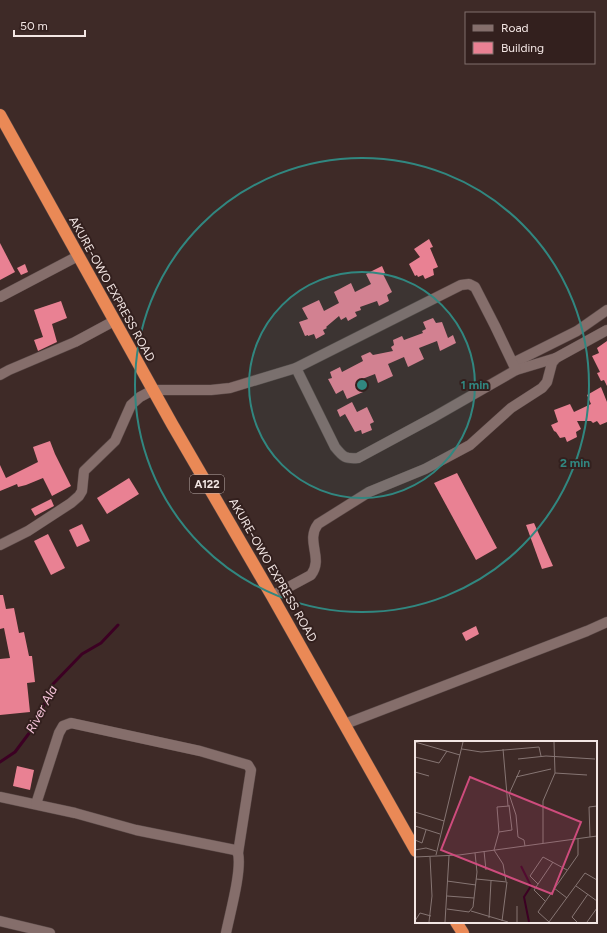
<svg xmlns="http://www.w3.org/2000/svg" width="607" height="933" viewBox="0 0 607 933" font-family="Figtree,sans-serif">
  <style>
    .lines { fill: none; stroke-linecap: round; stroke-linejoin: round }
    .stream { stroke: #3c0023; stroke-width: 3 }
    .building { fill: #e98193 }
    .minor-casing { stroke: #5a4947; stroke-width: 11 }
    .highway-casing { stroke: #5a4947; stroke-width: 13 }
    .minor { stroke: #856e6b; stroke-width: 10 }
    .highway { stroke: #ea8956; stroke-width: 12 }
    .ring { fill: none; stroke: #318780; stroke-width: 2 }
    .labels { text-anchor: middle; stroke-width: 4; stroke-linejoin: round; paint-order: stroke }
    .shield { fill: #33201e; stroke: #b9aba9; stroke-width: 1 }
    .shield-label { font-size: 11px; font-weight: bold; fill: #f3e6e4 }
    .street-label { font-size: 12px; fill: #f3e6e4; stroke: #33201e }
    .water-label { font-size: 13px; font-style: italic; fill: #f7c5db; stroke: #33201e }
    .inset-river { fill: none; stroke: #3c0023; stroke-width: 2 }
    .inset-road { fill: none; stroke: #867573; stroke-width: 1 }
    .view { fill: #ce4c7d; fill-opacity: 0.15; stroke: #ce4c7d; stroke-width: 2 }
    .inset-edge { fill: none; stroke: #f3e6e4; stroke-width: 2 }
    .centre { fill: #318780; stroke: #33201e; stroke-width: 2 }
    .ring-label { font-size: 12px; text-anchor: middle; font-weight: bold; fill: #318780; stroke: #33201e; stroke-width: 4; stroke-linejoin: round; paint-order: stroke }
  </style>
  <rect width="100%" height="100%" fill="#3e2a27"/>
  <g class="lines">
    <path class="stream" d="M0,762L15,752L30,732L45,703L53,684L82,654L101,643L118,625"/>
  </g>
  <g class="building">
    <path d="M429,239L433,247L430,248L438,267L433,269L434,275L425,279L423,275L418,277L417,275L415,276L409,264L420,257L414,249Z"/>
    <path d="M0,243L15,272L0,280Z"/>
    <path d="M25,264L28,272L21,275L17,268Z"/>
    <path d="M382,266L385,273L383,274L392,292L387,295L389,301L379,306L377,301L360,307L361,310L355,312L357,316L348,321L346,317L341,320L339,316L326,327L327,328L323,330L325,334L316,339L314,334L308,336V335L305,336L299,322L308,319L302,308L319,300L324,311L339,303L334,292L351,283L355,292L371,284L366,274Z"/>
    <path d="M61,301L67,318L52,324L57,342L38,351L34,340L43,337L34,310Z"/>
    <path d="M433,318L436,323L442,322L448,338L453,335L456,343L440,351L437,341L419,348L424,359L408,367L404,357L388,364L393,376L378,383L375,374L357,381L363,392L347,399L343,390L336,394L328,379L332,378L330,372L340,367L342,372L363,361L361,356L370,352L373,355L393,351L391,347L394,345L393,340L402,336L404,340L423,333L422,331L426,329L423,322Z"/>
    <path d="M607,341V386L604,380L601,381L597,373L600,372L592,356L599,353L597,348Z"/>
    <path d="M601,387L607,402V422L600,425L597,421L593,423L591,421H577L581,429L576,432L577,437L567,442L565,437L560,438L556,432L554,431L551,425L558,422L554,410L570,404L574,412L591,404L587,395Z"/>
    <path d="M352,402L357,412L367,407L374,422L370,424L372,430L362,434L361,430L355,432L345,414L340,417L337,410Z"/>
    <path d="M50,441L55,454L71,486L52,496L43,478L26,485L18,487L17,484L0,491V465L6,478L38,462L33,447Z"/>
    <path d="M457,473L497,548L476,560L434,483Z"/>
    <path d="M129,478L139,494L107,514L97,498Z"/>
    <path d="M51,499L54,506L35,516L31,509Z"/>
    <path d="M534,523L553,566L542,569L526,525Z"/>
    <path d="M82,524L90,541L77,547L69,530Z"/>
    <path d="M48,534L65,568L51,575L34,541Z"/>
    <path d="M0,595H3L6,609L14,608L19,633L24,632L29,656H32L35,682L27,683L30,712L0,715V659L10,658L4,628L0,629Z"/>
    <path d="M476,626L479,634L466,641L462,633Z"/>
    <path d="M17,766L34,770L30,790L13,786Z"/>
  </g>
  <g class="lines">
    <g class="minor-casing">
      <g id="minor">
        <path d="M0,297L78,256"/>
        <path d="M513,363L577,331L607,310"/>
        <path d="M296,368L335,447C343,457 345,459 358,458L434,417L516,370L556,358"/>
        <path d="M0,375L9,370L75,342L114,321"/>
        <path d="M0,545L28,531L71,503L79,496L82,491L84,471L115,441L131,405L140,397L153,390H211L230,388L296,368L461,285L469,284L475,287L495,326L516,370"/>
        <path d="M272,596L311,575C324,558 305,541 318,524L369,492L425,469L470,445L511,408L542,388L547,382L552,363L556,358L607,330"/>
        <path d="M345,724L587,631L607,622"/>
        <path d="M0,797L75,813L136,830L235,850L238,853"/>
        <path d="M36,804L59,733L63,726L71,723L200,751L248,765L251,770L238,853C242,871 230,913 226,933"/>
        <path d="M0,921L50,933"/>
      </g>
    </g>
    <g class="highway-casing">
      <g id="highway">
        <path d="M0,115L172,424L272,596L416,851"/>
        <path d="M456,922L463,933"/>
      </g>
    </g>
    <use href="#minor" class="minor"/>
    <use href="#highway" class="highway"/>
  </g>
  <circle cx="362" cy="385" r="113" fill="#318780" fill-opacity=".12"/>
  <g class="ring">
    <circle cx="362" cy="385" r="113"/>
    <circle cx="362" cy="385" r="227"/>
  </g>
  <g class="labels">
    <rect class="shield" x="190" y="475" width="34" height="18" rx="3"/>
    <g class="shield-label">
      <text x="207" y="488">A122</text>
    </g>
    <g class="street-label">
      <text transform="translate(112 289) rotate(61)" y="4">AKURE-OWO EXPRESS ROAD</text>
      <text transform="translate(273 570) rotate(60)" y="4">AKURE-OWO EXPRESS ROAD</text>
    </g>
    <g class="water-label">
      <text transform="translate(41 709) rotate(-62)" y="5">River Ala</text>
    </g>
  </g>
  <g transform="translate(415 741)">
    <rect width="182" height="182" fill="#3e2a27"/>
    <path class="inset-river" d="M106,125L116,145L109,156L114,181"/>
    <path class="inset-road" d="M0,1L45,14M47,8L66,11L124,6L126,15M88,8L93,65M0,16L24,22L32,10M103,18L131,15L180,18M105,29L94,53L101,74L103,96L109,99L110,105M0,31L14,35M140,32L172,34M101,36L136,28M0,71L29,80M0,85L25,93M84,91L97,89L94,64M175,96L174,66L182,65M0,99L7,102L11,89M128,102V60L140,32L139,1M0,109L11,107L21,110M69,110L71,129M21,114L48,1M0,116L44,114L182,95M61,138L92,141L87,180M32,140L61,144M91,140L88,123L79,109L84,91L82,66L94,65M123,143L115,135L128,116L152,129M161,145L182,160M139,147L152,157M32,155L59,157M130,160L119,149L138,121M32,168L54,171L58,166L62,131L60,112M56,170L93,181M74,177L76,140M0,180L5,172L16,175M14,181L17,155L15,116M30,181L34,115M102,181V165M134,181L123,171L163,114V98M134,181L170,132L182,139M162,181L157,176L173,153M172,181L182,167"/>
    <path class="view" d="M55,36L166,81L137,153L26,109Z"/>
    <rect width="182" height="182" class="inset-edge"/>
  </g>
  <circle cx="362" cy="385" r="6" class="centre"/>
  <g class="ring-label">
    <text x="475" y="389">1 min</text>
    <text x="575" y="467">2 min</text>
  </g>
  <rect x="465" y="12" width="130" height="52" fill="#33201e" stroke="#806f6d"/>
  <rect x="473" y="25" width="20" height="6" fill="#856e6b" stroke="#806f6d"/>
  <text x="501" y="32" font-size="12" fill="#f3e6e4">Road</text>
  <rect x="473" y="42" width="20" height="12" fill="#e98193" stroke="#806f6d"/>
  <text x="501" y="52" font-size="12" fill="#f3e6e4">Building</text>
  <path d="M14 30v6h71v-6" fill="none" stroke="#f3e6e4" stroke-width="2"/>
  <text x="20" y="30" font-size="12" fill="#f3e6e4" stroke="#33201e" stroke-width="3" paint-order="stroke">50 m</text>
</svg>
